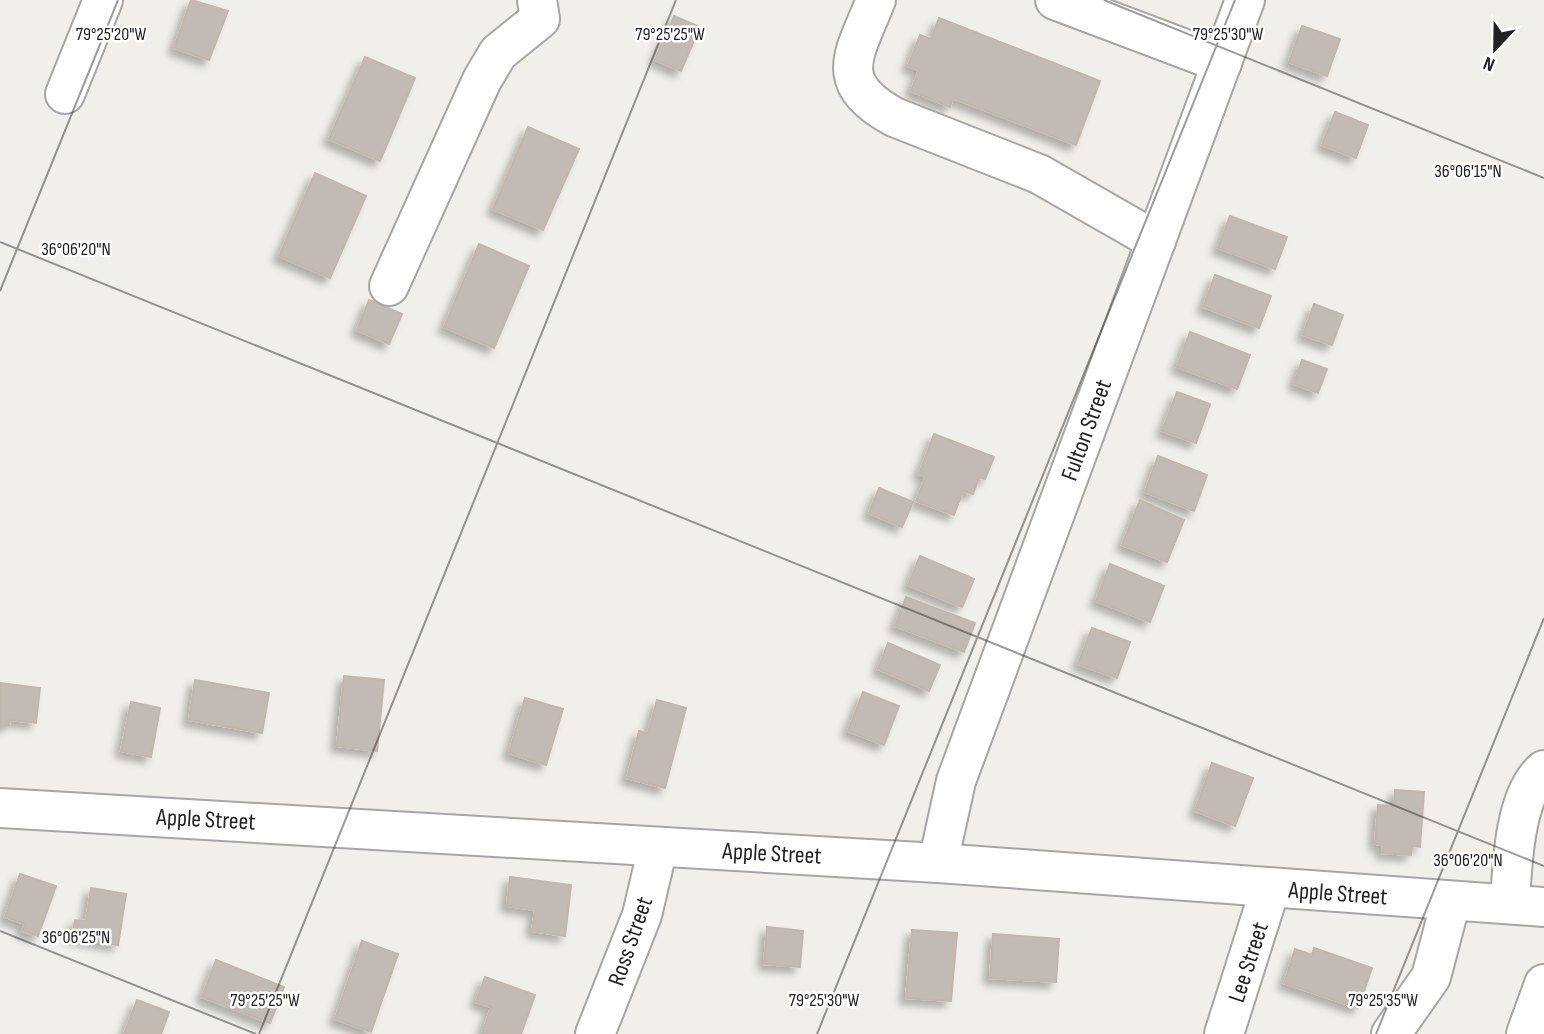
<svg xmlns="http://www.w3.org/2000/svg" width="1544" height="1034" viewBox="0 0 1544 1034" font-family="'Sofia Sans Condensed',sans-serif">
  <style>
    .building { fill: #c2bbb5; stroke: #c3b6ac; stroke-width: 2; filter: url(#shadow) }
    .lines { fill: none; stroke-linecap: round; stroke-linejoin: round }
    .minor-casing { stroke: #a6a6a6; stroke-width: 42 }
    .minor { stroke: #fff; stroke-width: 38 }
    .ticks { fill: none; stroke: #222; stroke-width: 2; stroke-opacity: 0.45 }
    .labels { text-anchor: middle; stroke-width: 5; stroke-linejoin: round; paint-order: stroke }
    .street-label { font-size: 24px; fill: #222; stroke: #fff }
    .ticks-label { font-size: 18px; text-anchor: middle; fill: #222; stroke: #fff; stroke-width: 5; stroke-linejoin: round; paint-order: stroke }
  </style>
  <defs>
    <filter id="shadow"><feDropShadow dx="-6" dy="6" stdDeviation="3.5" flood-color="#0004"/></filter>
  </defs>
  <rect width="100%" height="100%" fill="#f1efe9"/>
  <g class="building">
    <path d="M191,0L228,11L209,60L174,48Z"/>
    <path d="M674,16L700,27L681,71L655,60Z"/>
    <path d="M939,18L1100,81L1076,145L953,98L950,107L911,91L919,70L908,66L920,35L931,39Z"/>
    <path d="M1302,26L1340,39L1327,76L1289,62Z"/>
    <path d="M365,57L415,78L380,161L329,139Z"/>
    <path d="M1335,112L1368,125L1356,158L1322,145Z"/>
    <path d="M528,127L579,149L543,230L493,209Z"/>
    <path d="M315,173L366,196L330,278L279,256Z"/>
    <path d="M1230,216L1287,237L1275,269L1218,248Z"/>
    <path d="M479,244L529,266L494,348L444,327Z"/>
    <path d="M1215,275L1271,296L1259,328L1203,307Z"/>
    <path d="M369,300L402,314L389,344L357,330Z"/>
    <path d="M1314,304L1343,315L1332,345L1303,335Z"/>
    <path d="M1190,332L1250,355L1237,389L1177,367Z"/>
    <path d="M1302,360L1327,369L1318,393L1294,384Z"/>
    <path d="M1177,392L1210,404L1196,443L1162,431Z"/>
    <path d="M934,434L994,457L985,479L979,477L973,494L963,491L954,515L916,501L926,476L919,474Z"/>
    <path d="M1158,456L1207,475L1194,511L1145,492Z"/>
    <path d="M879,488L913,502L902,527L869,513Z"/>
    <path d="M1140,500L1184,520L1167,562L1122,545Z"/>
    <path d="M920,556L974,579L962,607L908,585Z"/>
    <path d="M1110,564L1164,586L1150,622L1096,601Z"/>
    <path d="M906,597L975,623L964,652L895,626Z"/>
    <path d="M1092,628L1130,642L1117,678L1078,664Z"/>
    <path d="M888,643L940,665L929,691L878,669Z"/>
    <path d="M344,676L384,680L377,751L337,746Z"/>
    <path d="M195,680L269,693L262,733L189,720Z"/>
    <path d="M0,683L40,688L36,723L10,720L9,725H0Z"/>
    <path d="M863,692L899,706L884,745L848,731Z"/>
    <path d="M525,698L563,709L546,765L509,753Z"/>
    <path d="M657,700L686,708L665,788L627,778L639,731L648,733Z"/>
    <path d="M131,702L160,708L151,757L121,751Z"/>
    <path d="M1212,763L1253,778L1235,826L1195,811Z"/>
    <path d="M1395,790L1424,792L1420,847L1412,846L1411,855L1382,853L1383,845L1375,844L1378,805L1394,806Z"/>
    <path d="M20,874L56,886L38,936L22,931L25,924L5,917Z"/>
    <path d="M510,877L571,885L565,936L532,931L535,910L507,906Z"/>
    <path d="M91,888L126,894L118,945L72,937L75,920L86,921Z"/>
    <path d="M767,927L803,931L800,967L764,964Z"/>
    <path d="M912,930L957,933L951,1001L906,998Z"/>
    <path d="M993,934L1059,939L1056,982L990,978Z"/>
    <path d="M362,941L398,954L371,1032L335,1019Z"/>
    <path d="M1314,948L1372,968L1358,1008L1284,983L1295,949L1312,955Z"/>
    <path d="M216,960L284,987L270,1023L202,997Z"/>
    <path d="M485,977L535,995L521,1034H482L491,1007L476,1002Z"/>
    <path d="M137,1000L169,1012L161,1034H124Z"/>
  </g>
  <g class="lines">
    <g class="minor-casing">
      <g id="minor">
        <path d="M876,0C854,55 831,82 894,117L1039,174L1156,241"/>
        <path d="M1055,0L1222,63"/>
        <path d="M65,94L103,0"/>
        <path d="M389,286L482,80L498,53L540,19L537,0"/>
        <path d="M0,808L938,863L1544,907"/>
        <path d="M938,863L956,781L1245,0"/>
        <path d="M1510,904C1512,867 1514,795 1544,770"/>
        <path d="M595,1034L642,915L658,847"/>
        <path d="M1224,1034L1270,889"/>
        <path d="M1391,1034L1431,977L1451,901"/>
        <path d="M1526,1034L1544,984"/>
      </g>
    </g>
    <use href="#minor" class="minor"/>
  </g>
  <path class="ticks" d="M1104,0L1544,178M0,242L1544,866M0,291L118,0M0,931L256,1034M259,1034L676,0M817,1034L1235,0M1376,1034L1544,618"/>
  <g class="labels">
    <g class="street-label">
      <text transform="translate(1086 430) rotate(-70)" y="8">Fulton Street</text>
      <text transform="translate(206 819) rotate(3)" y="8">Apple Street</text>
      <text transform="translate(772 853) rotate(3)" y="8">Apple Street</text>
      <text transform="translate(1338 893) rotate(4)" y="8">Apple Street</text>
      <text transform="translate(630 941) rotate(-71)" y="8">Ross Street</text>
      <text transform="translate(1248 962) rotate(-72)" y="8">Lee Street</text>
    </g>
  </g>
  <g class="ticks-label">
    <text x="1228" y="40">79°25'30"W</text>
    <text x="111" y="40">79°25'20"W</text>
    <text x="670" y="40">79°25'25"W</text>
    <text x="1468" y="177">36°06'15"N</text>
    <text x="76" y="255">36°06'20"N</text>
    <text x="1468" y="866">36°06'20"N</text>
    <text x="76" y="943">36°06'25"N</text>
    <text x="265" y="1006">79°25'25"W</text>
    <text x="824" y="1006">79°25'30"W</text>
    <text x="1383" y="1006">79°25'35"W</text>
  </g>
  <g transform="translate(1495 49) rotate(202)" stroke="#ffffff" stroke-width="5" paint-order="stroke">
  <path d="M0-5L12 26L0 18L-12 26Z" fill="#222222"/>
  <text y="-10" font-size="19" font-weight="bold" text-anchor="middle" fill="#222222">N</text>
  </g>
</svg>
